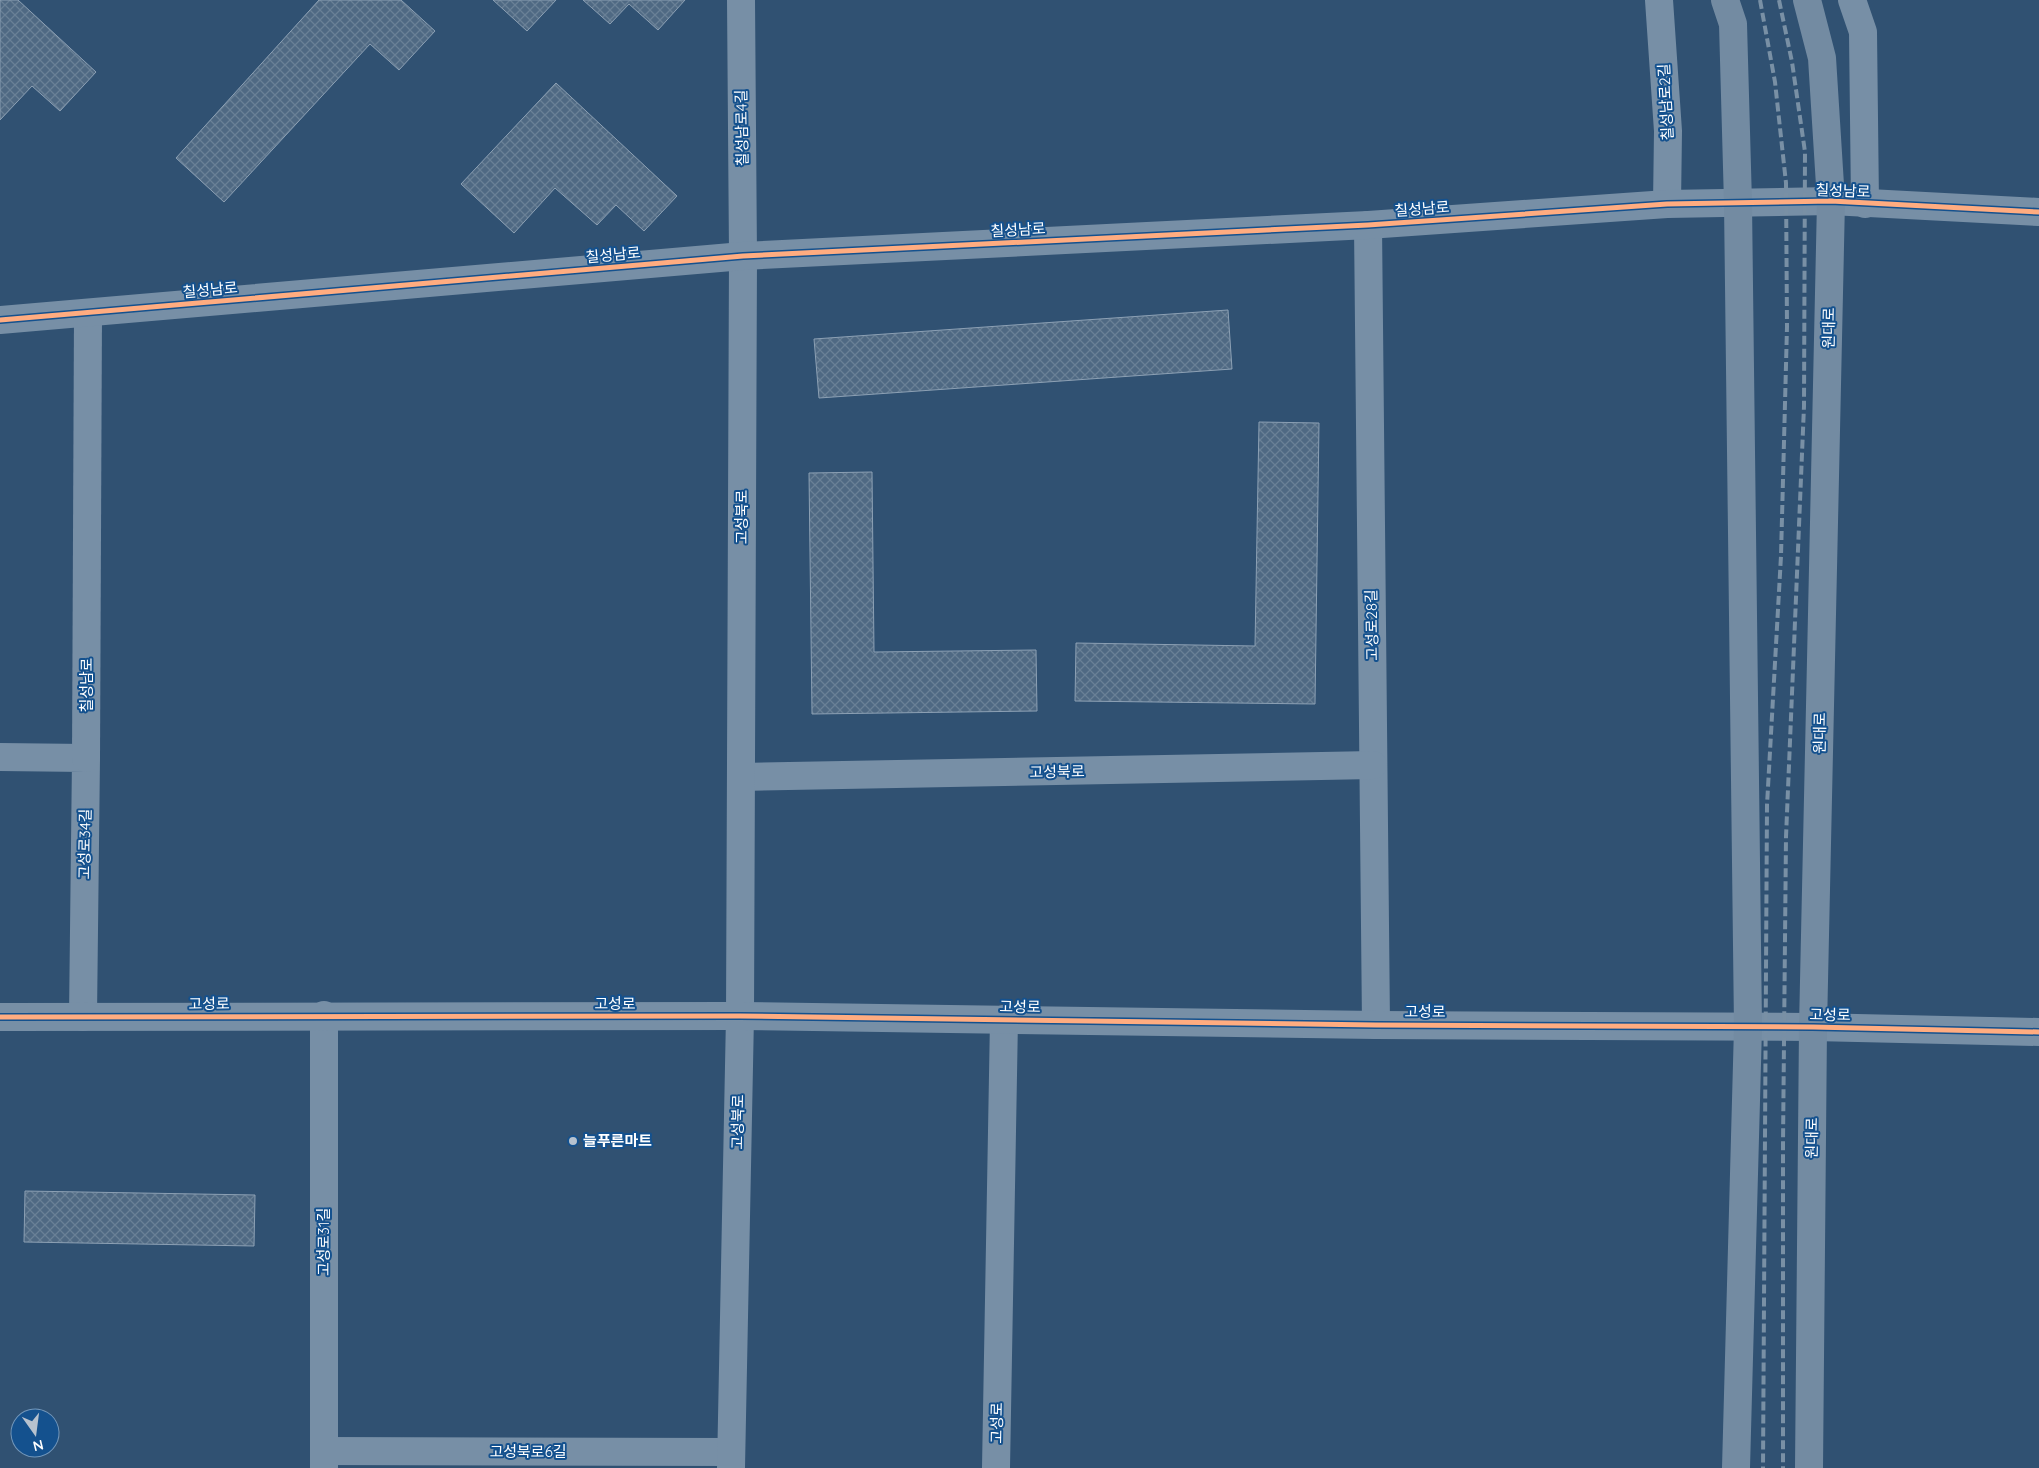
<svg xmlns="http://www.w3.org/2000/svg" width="2039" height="1468" viewBox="0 0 2039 1468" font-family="Quicksand,'Noto Sans KR',sans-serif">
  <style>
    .building { fill: url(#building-cross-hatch); stroke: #8ca0b4 }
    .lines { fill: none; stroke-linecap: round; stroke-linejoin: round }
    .minor { stroke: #778fa6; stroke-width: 28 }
    .tertiary { stroke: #778fa6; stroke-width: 28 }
    .secondary { stroke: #738ba2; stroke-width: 28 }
    .rail { stroke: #7990a5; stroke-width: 4; stroke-dasharray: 9 4; stroke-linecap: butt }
    .cycleway-casing { stroke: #14518e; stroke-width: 8 }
    .cycleway { stroke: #ffac80; stroke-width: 5 }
    .poi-dot { fill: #b7c2ce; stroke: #14518e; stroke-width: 2 }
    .labels { text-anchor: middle; stroke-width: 4; stroke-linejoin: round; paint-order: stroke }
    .street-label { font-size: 15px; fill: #fff; stroke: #14518e }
    .poi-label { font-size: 15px; font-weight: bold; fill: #fff; stroke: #14518e; text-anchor: start }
  </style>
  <defs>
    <pattern id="building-cross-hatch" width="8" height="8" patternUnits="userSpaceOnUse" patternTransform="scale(1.25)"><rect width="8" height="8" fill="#4f6983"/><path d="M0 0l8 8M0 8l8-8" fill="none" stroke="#698096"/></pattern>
  </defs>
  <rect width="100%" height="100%" fill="#305172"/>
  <g class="building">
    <path d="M0,0H18L96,72L60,111L32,86L0,120Z"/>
    <path d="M319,0H401L435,31L399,70L370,44L224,202L176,158Z"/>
    <path d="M493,0H556L527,31Z"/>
    <path d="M583,0H685L658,30L629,4L610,24Z"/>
    <path d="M556,83L677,196L644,231L616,205L597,225L555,188L514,233L461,184Z"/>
    <path d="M1228,310L1232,369L819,398L814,339Z"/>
    <path d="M1259,422L1319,423L1315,704L1075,701L1076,643L1255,646Z"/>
    <path d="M872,472L874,652L1036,650L1037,711L812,714L809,473Z"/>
    <path d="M25,1191L255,1195L254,1246L24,1242Z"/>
  </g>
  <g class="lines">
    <g class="minor">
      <path d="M1659,0L1668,131L1667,204"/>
      <path d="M1852,0L1863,32L1865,204"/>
      <path d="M1368,225L1376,1025"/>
      <path d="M0,757L86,758L83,1017"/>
      <path d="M86,758L88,313"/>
      <path d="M741,777L1373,765"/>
      <path d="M324,1451L731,1452"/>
      <path d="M324,1468V1015"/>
      <path d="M731,1468L740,1016L743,256L741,0"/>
      <path d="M996,1468L1004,1019"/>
    </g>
    <g class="tertiary">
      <path d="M0,320L743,256L1368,225L1667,204L1831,201L2039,212"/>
      <path d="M0,1017L740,1016L1376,1025L1813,1027L2039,1032"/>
    </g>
    <g class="secondary">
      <path d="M1725,0L1733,24L1738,203L1748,1027L1736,1468"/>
      <path d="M1807,0L1822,58L1831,201L1813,1027L1809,1468"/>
    </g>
    <g class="rail">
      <path d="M1760,0L1775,82L1786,183L1787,327L1781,556L1767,805L1763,1468"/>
      <path d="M1779,0L1792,62L1805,152L1804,406L1786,837L1783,1144V1468"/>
    </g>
    <g class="cycleway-casing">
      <g id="cycleway">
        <path d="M0,320L743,256L1368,225L1667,204L1831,201L2039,212"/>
        <path d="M0,1017L740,1016L1376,1025L1813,1027L2039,1032"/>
      </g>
    </g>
    <use href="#cycleway" class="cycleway"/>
  </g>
  <circle class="poi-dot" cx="573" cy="1141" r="5"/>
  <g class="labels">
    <g class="street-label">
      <text transform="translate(1666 102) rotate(-93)" y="5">칠성남로2길</text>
      <text transform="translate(742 128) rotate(-91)" y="5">칠성남로4길</text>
      <text transform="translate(1843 191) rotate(2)" y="5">칠성남로</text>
      <text transform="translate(1422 209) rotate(-4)" y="5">칠성남로</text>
      <text transform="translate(1018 230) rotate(-3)" y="5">칠성남로</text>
      <text transform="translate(613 255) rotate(-5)" y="5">칠성남로</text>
      <text transform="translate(210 290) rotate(-5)" y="5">칠성남로</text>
      <text transform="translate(1829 328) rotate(-89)" y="5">원대로</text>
      <text transform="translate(742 517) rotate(-90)" y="5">고성북로</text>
      <text transform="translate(1372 625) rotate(-91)" y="5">고성로28길</text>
      <text transform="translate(87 685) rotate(-90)" y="5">칠성남로</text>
      <text transform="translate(1820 733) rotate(-89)" y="5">원대로</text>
      <text transform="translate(1057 772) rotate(-1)" y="5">고성북로</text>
      <text transform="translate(85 844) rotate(-89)" y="5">고성로34길</text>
      <text transform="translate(209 1004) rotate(-1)" y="5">고성로</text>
      <text x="615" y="1009">고성로</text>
      <text transform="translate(1020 1007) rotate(1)" y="5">고성로</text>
      <text x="1425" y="1017">고성로</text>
      <text transform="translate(1830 1015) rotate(1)" y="5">고성로</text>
      <text transform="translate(738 1122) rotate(-89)" y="5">고성북로</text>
      <text transform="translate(1812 1138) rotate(-89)" y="5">원대로</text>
      <text transform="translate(324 1242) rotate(-90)" y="5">고성로31길</text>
      <text transform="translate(997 1423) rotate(-89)" y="5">고성로</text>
      <text x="528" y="1457">고성북로6길</text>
    </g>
    <g class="poi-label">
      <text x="583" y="1146">늘푸른마트</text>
    </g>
  </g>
  <g transform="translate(35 1433) rotate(166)"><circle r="24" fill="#14518e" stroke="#7297bb"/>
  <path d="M0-4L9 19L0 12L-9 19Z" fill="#b7c2ce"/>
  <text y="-8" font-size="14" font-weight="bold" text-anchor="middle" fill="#ffffff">N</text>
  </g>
</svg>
